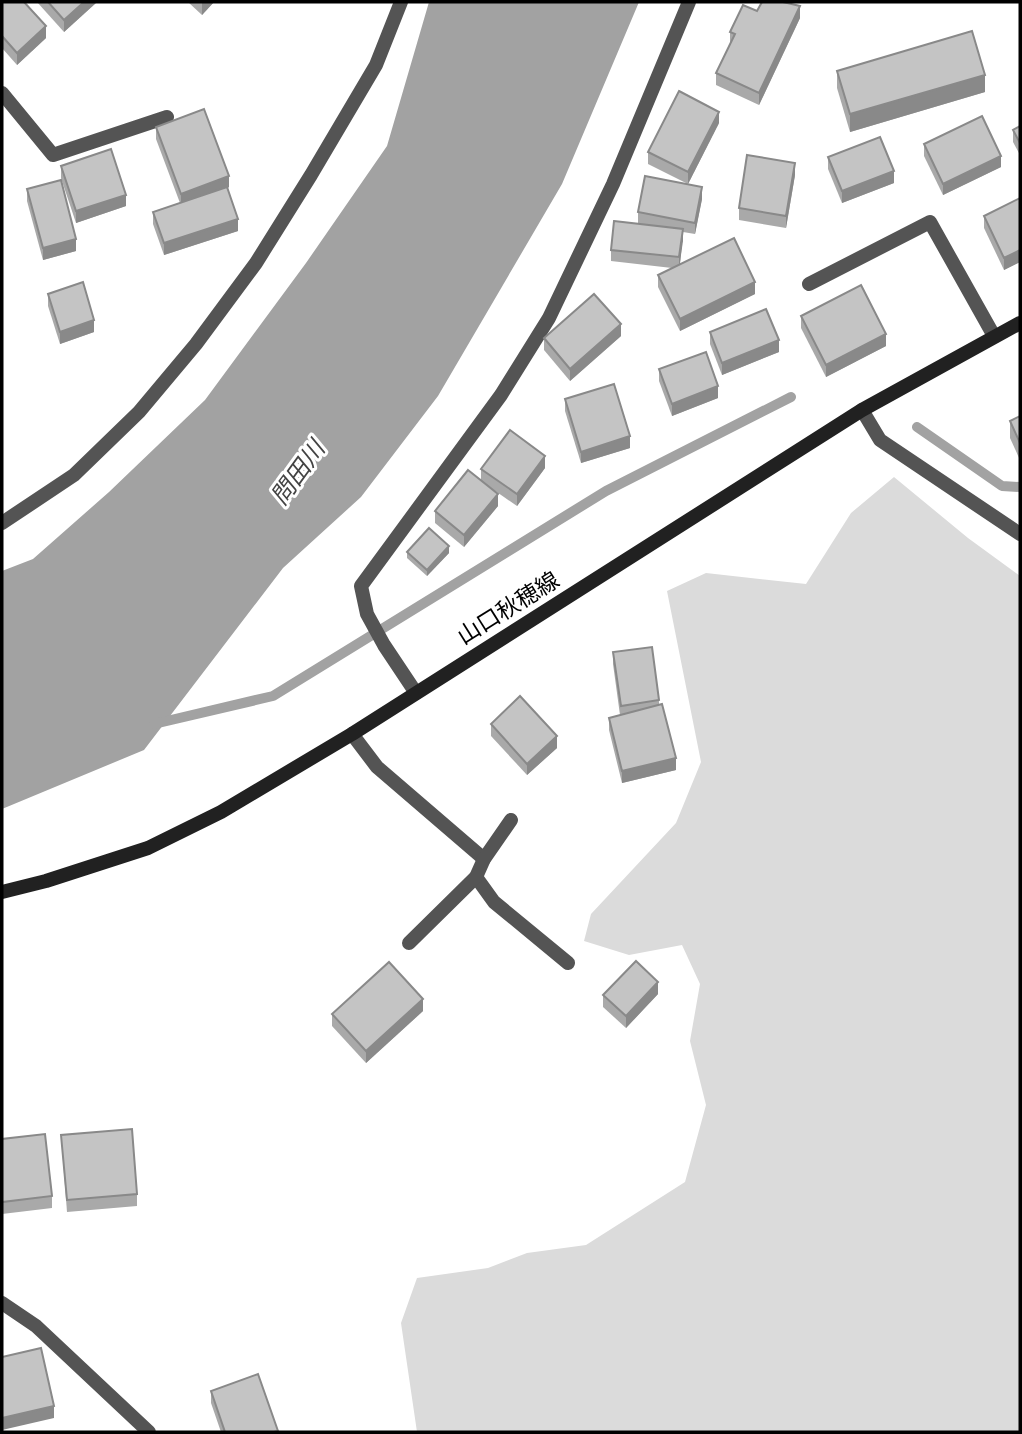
<svg xmlns="http://www.w3.org/2000/svg" width="1022" height="1434" viewBox="0 0 1022 1434" font-family="'Roboto Condensed','Noto Sans JP',sans-serif">
  <style>
    .green { fill: #dbdbdb }
    .water { fill: #a2a2a2 }
    .lines { fill: none; stroke-linecap: round; stroke-linejoin: round }
    .stream { stroke: #a2a2a2; stroke-width: 10 }
    .service { stroke: #545454; stroke-width: 14 }
    .minor { stroke: #545454; stroke-width: 14 }
    .secondary { stroke: #212121; stroke-width: 14 }
    .wall { fill: #a9a9a9 }
    .shaded-wall { fill: #898989 }
    .building { fill: #c4c4c4; stroke: #898989; stroke-width: 2 }
    .labels { text-anchor: middle; stroke-width: 6; stroke-linejoin: round; paint-order: stroke }
    .street-label { font-size: 23px; fill: #000; stroke: #fff }
    .water-label { font-size: 24px; font-style: italic; fill: #434343; stroke: #fff }
  </style>
  <rect width="100%" height="100%" fill="#fff"/>
  <path class="green" d="M894,477L968,538L1020,576V1432H417L401,1323L417,1278L488,1268L527,1253L586,1245L685,1182L706,1105L690,1041L700,984L682,945L629,955L584,941L591,914L676,823L701,762L667,591L706,573L806,584L851,513Z"/>
  <path class="water" d="M429,2H639L562,184L438,396L361,497L283,568L144,750L2,809V571L33,559L109,492L205,400L306,263L387,146Z"/>
  <g class="lines">
    <g class="stream">
      <path d="M917,427L1002,486L1020,487"/>
      <path d="M154,724L273,696L606,491L791,397"/>
    </g>
    <path class="service" d="M809,284L930,222L994,336"/>
    <g class="minor">
      <path d="M2,93L53,155L167,117"/>
      <path d="M862,410L880,440L1020,534"/>
      <path d="M2,523L74,475L139,412L196,344L256,263L311,175L376,65L401,2"/>
      <path d="M416,693L384,645L367,614L361,586L501,395L549,318L613,184L689,2"/>
      <path d="M352,734L377,767L484,859"/>
      <path d="M476,877L494,902L568,963"/>
      <path d="M409,943L476,877L484,859L511,820"/>
      <path d="M2,1303L36,1326L149,1432"/>
    </g>
    <path class="secondary" d="M2,892L46,881L148,848L221,812L352,734L862,410L1020,323"/>
  </g>
  <g class="wall">
    <path d="M2,2L46,38L17,65L2,48Z"/>
    <path d="M37,2H97L64,32Z"/>
    <path d="M188,2H214L202,15Z"/>
    <path d="M791,4L800,18L759,105L716,85V73L730,44V32Z"/>
    <path d="M837,71L985,92L850,132L837,88Z"/>
    <path d="M719,123L688,184L648,164V152Z"/>
    <path d="M1020,126V155L1013,142V130Z"/>
    <path d="M156,127L229,187L228,188L238,231L164,255L153,224V212L180,203L156,139Z"/>
    <path d="M924,144L1001,167L943,195L924,156Z"/>
    <path d="M828,157L894,183L842,203L828,169Z"/>
    <path d="M61,166L126,206L76,223L61,178Z"/>
    <path d="M795,175L786,228L739,220V208Z"/>
    <path d="M27,189L76,251L43,260L27,201Z"/>
    <path d="M1020,198V262L1004,270L984,228V216Z"/>
    <path d="M702,199L695,234L683,232L680,265L755,294L680,331L658,287V275L672,268L611,261V250L638,224V212Z"/>
    <path d="M48,294L94,332L60,344L48,306Z"/>
    <path d="M801,316L886,346L826,377L801,328Z"/>
    <path d="M710,332L779,352L722,375L710,344Z"/>
    <path d="M621,336L570,381L544,350V338Z"/>
    <path d="M659,369L718,398L672,416L659,381Z"/>
    <path d="M565,399L630,448L581,463L565,411Z"/>
    <path d="M1020,416V460L1010,438V421Z"/>
    <path d="M545,468L517,506L481,481V469Z"/>
    <path d="M498,506L464,547L435,523V511Z"/>
    <path d="M407,552L449,553L427,576L407,558Z"/>
    <path d="M613,652L659,700V705L676,770L622,783L609,730V718L620,715L613,664Z"/>
    <path d="M491,724L557,748L527,775L491,736Z"/>
    <path d="M658,994L626,1028L603,1007V995Z"/>
    <path d="M423,1011L366,1063L332,1026V1014Z"/>
    <path d="M61,1135L137,1194V1206L67,1212Z"/>
    <path d="M2,1139L52,1196V1208L2,1214Z"/>
    <path d="M211,1391L278,1432H221L211,1403Z"/>
  </g>
  <g class="shaded-wall">
    <path d="M84,2H97L64,32V20Z"/>
    <path d="M203,2H214L202,15V3Z"/>
    <path d="M800,6V18L759,105V93Z"/>
    <path d="M46,26V38L17,65V53Z"/>
    <path d="M985,75V92L850,132V114Z"/>
    <path d="M719,112V123L688,184V172Z"/>
    <path d="M1001,156V167L943,195V184Z"/>
    <path d="M795,163V175L786,228V216Z"/>
    <path d="M894,171V183L842,203V191Z"/>
    <path d="M229,176V187L181,206V194Z"/>
    <path d="M702,187V199L695,234V223Z"/>
    <path d="M126,195V206L76,223V211Z"/>
    <path d="M238,219V231L164,255V243Z"/>
    <path d="M683,229V241L679,269V257Z"/>
    <path d="M76,239V251L43,260V248Z"/>
    <path d="M1020,250V262L1004,270V258Z"/>
    <path d="M755,282V294L680,331V319Z"/>
    <path d="M94,320V332L60,344V332Z"/>
    <path d="M621,324V336L570,381V369Z"/>
    <path d="M886,334V346L826,377V365Z"/>
    <path d="M779,340V352L722,375V363Z"/>
    <path d="M718,386V398L672,416V404Z"/>
    <path d="M630,436V448L581,463V452Z"/>
    <path d="M545,456V468L517,506V494Z"/>
    <path d="M498,494V506L464,547V535Z"/>
    <path d="M449,546V553L427,576V570Z"/>
    <path d="M557,736V748L527,775V764Z"/>
    <path d="M676,758V770L622,783V771Z"/>
    <path d="M658,982V994L626,1028V1016Z"/>
    <path d="M423,999V1011L366,1063V1051Z"/>
    <path d="M54,1406V1418L2,1430V1418Z"/>
  </g>
  <g class="building">
    <path d="M2,2H24L46,26L17,53L2,36Z"/>
    <path d="M48,2H84L64,20Z"/>
    <path d="M762,2H783L800,6L759,93L716,73L735,34L730,32L743,5L757,11Z"/>
    <path d="M972,31L985,75L850,114L837,71Z"/>
    <path d="M679,91L719,112L688,172L648,152Z"/>
    <path d="M204,109L229,176L181,194L156,127Z"/>
    <path d="M982,116L1001,156L943,184L924,144Z"/>
    <path d="M1020,126V143L1013,130Z"/>
    <path d="M880,137L894,171L842,191L828,157Z"/>
    <path d="M111,149L126,195L76,211L61,166Z"/>
    <path d="M747,155L795,163L786,216L739,208Z"/>
    <path d="M645,176L702,187L695,223L638,212Z"/>
    <path d="M61,180L76,239L43,248L27,189Z"/>
    <path d="M227,187L238,219L164,243L153,212Z"/>
    <path d="M1020,198V250L1004,258L984,216Z"/>
    <path d="M614,221L683,229L679,257L611,250Z"/>
    <path d="M734,238L755,282L680,319L658,275Z"/>
    <path d="M83,282L94,320L60,332L48,294Z"/>
    <path d="M861,285L886,334L826,365L801,316Z"/>
    <path d="M594,294L621,324L570,369L544,338Z"/>
    <path d="M766,309L779,340L722,363L710,332Z"/>
    <path d="M706,352L718,386L672,404L659,369Z"/>
    <path d="M614,384L630,436L581,452L565,399Z"/>
    <path d="M1020,416V443L1010,421Z"/>
    <path d="M510,430L545,456L517,494L481,469Z"/>
    <path d="M468,470L498,494L464,535L435,511Z"/>
    <path d="M429,528L449,546L427,570L407,552Z"/>
    <path d="M652,647L659,700L621,706L613,652Z"/>
    <path d="M520,696L557,736L527,764L491,724Z"/>
    <path d="M662,704L676,758L622,771L609,718Z"/>
    <path d="M636,961L658,982L626,1016L603,995Z"/>
    <path d="M389,962L423,999L366,1051L332,1014Z"/>
    <path d="M132,1129L137,1194L67,1200L61,1135Z"/>
    <path d="M45,1134L52,1196L2,1202V1139Z"/>
    <path d="M41,1348L54,1406L2,1418V1357Z"/>
    <path d="M258,1374L278,1431L274,1432H225L211,1391Z"/>
  </g>
  <g class="labels">
    <g class="street-label">
      <text transform="translate(508 608) rotate(-32)" y="8">山口秋穂線</text>
    </g>
    <g class="water-label">
      <text transform="translate(298 473) rotate(-54)" y="8">問田川</text>
    </g>
  </g>
  <rect width="1022" height="1434" fill="none" stroke="#000000" stroke-width="7"/>
</svg>
